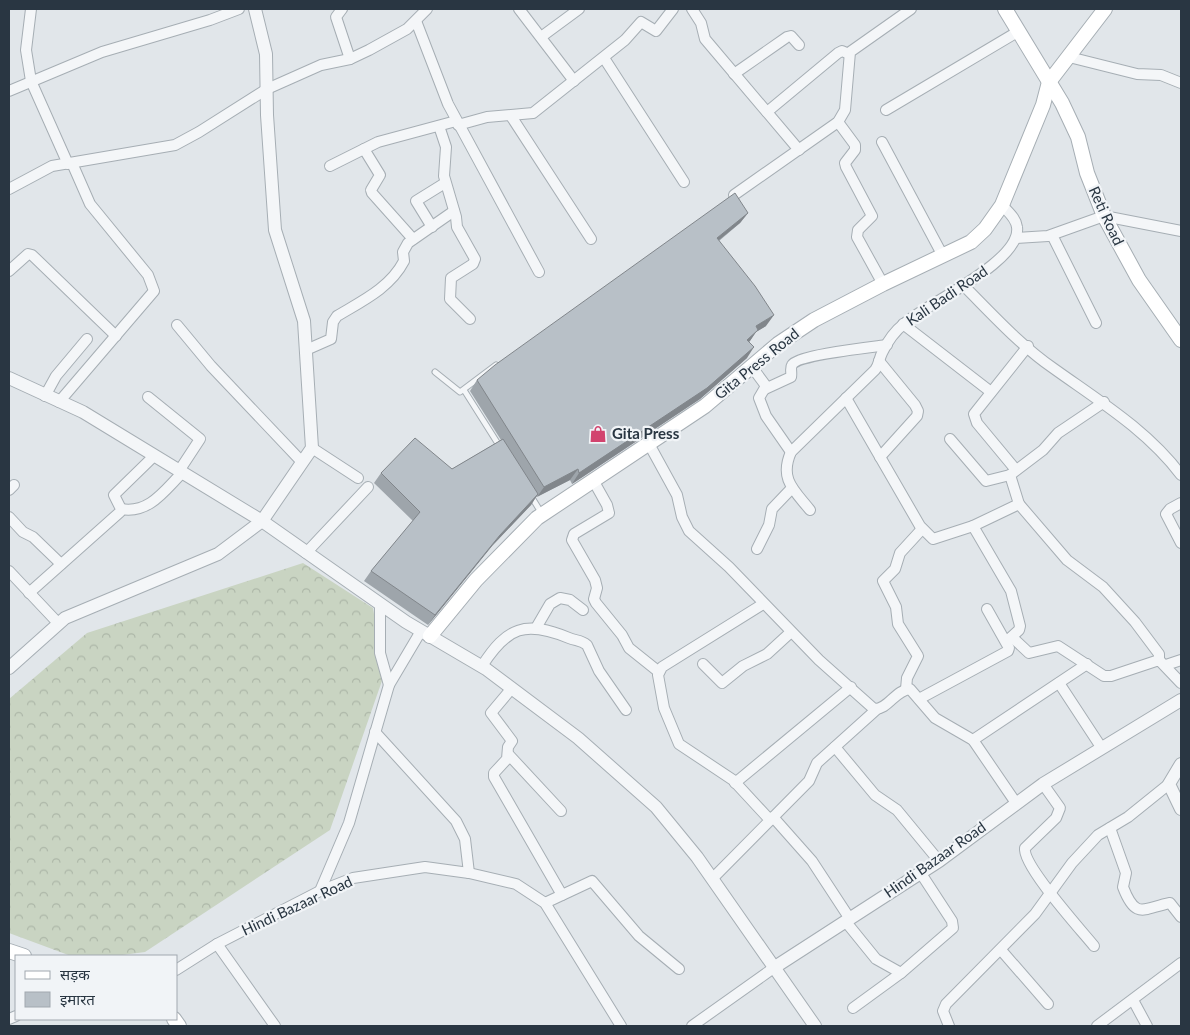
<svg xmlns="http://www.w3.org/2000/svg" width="1190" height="1035" viewBox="0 0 1190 1035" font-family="Lato,'Noto Sans Devanagari',sans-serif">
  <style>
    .forest { fill: url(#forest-crowns) }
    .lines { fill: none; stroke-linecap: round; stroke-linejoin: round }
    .service-casing { stroke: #a6aeb4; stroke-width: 7 }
    .minor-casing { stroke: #a6aeb4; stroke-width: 12 }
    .tertiary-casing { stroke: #a6aeb4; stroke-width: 14 }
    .secondary-casing { stroke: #a6aeb4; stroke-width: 16 }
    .service { stroke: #f4f6f8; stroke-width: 5 }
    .minor { stroke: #f4f6f8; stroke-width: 10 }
    .tertiary { stroke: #f4f6f8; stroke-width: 12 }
    .secondary { stroke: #fff; stroke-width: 14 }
    .wall { fill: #9ea5ab }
    .shaded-wall { fill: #81868b }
    .building { fill: #b8c0c7; stroke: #81868b }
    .labels { text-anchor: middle; stroke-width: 4.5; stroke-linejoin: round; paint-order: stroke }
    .street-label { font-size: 15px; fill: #293642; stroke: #f1f4f7 }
    .poi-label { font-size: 15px; font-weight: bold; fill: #293642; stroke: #f1f4f7; text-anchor: start }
  </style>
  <defs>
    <pattern id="forest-crowns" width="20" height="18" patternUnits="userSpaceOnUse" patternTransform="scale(1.25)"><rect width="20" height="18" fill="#c9d4c2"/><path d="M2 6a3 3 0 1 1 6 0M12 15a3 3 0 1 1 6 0" fill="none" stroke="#adb7a8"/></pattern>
  </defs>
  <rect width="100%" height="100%" fill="#e1e6ea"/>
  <path class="forest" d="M303,563L373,608L384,675L330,830L145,952L115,956H71L9,933V699L87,633Z"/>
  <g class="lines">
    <g class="service-casing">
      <g id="service">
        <path d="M435,372L460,392L496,365"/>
        <path d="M464,390L500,447"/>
        <path d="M531,496L542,514"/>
      </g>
    </g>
    <g class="minor-casing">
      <g id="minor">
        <path d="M31,9L26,50L31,81L68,164"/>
        <path d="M342,9L336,17L350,59"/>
        <path d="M519,9L574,81"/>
        <path d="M692,9L701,23L705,39L799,150"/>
        <path d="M416,21L448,104L539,272"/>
        <path d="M541,37L579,9"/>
        <path d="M1069,57L1137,74L1161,75L1181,83"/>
        <path d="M604,58L684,182"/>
        <path d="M734,74L787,37L791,36L799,45"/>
        <path d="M9,91L102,52L210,20L239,9"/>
        <path d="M886,110L1019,31"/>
        <path d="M767,112L838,53L842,51L849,54"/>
        <path d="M511,116L591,239"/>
        <path d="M838,122L855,145V150L845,163L846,167L872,216L858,230L857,237L883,284"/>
        <path d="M458,125L487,117L533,113L625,40L641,22L656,31L673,9"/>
        <path d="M439,126L446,147L444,176L456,217L457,227L475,259L473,264L451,278L450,299L470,319"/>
        <path d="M882,142L943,256"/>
        <path d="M364,149L380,175L371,190L372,193L413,239"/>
        <path d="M330,166L378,142L456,121"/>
        <path d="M9,189L52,166L175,145L199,132L267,89L321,65L350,59L369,50L407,29L427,9"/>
        <path d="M734,195L838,122L845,110L850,52L911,9"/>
        <path d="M432,227L416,201L445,183"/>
        <path d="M1052,235L1096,323"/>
        <path d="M1016,238L1048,236L1104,216L1181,231"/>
        <path d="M9,271L28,254L32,255L116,336"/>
        <path d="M964,286C992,314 1021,346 1053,368C1099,401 1147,430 1181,475"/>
        <path d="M903,324L991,392"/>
        <path d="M177,325L211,366L302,462"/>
        <path d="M306,350L331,339L333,322L337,316C362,301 390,288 404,261L403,252L408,243L454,211"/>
        <path d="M879,361L915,405L918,411L917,416L880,457"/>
        <path d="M752,367L766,386L759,398L766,416L791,452"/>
        <path d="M765,389L791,377C792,373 790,368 792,365C796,355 873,347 887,345"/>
        <path d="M45,396L56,376L87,339"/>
        <path d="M148,397L200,439L179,471"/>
        <path d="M846,398L920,526L933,539L973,526L1019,504L1010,475L1043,450L1058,433L1104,402"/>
        <path d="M59,402L154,291L148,275L90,204L72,163"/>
        <path d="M950,439L986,481L1010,475"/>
        <path d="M649,444L677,495L682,517L689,531L729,567L819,660L874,709C888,710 895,690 910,689L935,718L973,740L1016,803"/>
        <path d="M312,448L358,478"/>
        <path d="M1016,470L977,423L974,414L1028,346"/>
        <path d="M593,480L607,505L609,513L574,534L572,540L595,580L597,588L594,599L596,603L622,635L629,648L659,672"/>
        <path d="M9,490L14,485"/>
        <path d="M1181,503L1170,509L1166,514L1181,543"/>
        <path d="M1019,504L1067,560L1103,587L1135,622L1159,654V660"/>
        <path d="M121,509C149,514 164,491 182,473"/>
        <path d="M810,510C794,490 779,479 791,452L875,370C879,365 879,359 882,353C887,342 896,330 905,323C928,303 1022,261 1017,227C1016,218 1008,212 1002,205"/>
        <path d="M9,517L23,532L33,537L61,564"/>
        <path d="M973,526L1011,591L1020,626L1019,630L1007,641"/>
        <path d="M757,549L769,525L772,509L792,488"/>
        <path d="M306,553L368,487"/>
        <path d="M9,571L58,623"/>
        <path d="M29,593L120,512L121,509L114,495L154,456"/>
        <path d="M763,604L662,667L658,675L664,708L679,744L733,780L770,820"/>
        <path d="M380,605V653L389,685"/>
        <path d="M536,628L550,604L560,598L570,600L583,610"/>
        <path d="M1012,637L1029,653L1058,646L1104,676H1111L1159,660L1181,683"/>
        <path d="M703,664L722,683L743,666L767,654L791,632"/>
        <path d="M1166,665L1181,660"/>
        <path d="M482,666C507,627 525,620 569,638C576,641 581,640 587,645L599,671L626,710"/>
        <path d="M1059,683L1101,747"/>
        <path d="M512,688L491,713L512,741L508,747L507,759L494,773V777L562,895"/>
        <path d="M906,689L907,678L918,656L898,624L896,607L883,581L895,569L900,553L922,529"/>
        <path d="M919,699L1008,651L1009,648L987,609"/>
        <path d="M375,732L456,821L465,839L469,873"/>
        <path d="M973,740L1087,664"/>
        <path d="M835,747L875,795L897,810L939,861"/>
        <path d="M509,755L561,811"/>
        <path d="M735,783L851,687"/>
        <path d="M1043,784L1060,808L1056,818L1025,848C1022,865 1081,930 1094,946"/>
        <path d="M773,817L812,861L850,919"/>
        <path d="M1110,828L1126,873L1123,887C1136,921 1144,908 1170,903L1181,917"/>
        <path d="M712,879L809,781L817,763L877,709"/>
        <path d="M320,891L349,823L389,685L421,631"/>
        <path d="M545,903L592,881L639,936L679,969"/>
        <path d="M846,922L876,959L901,973L953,928L952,921L920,872"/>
        <path d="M217,944L275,1026"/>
        <path d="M1001,950L1048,1004"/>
        <path d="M176,970L217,944L320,891L353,878L425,867L469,873L516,884L545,903L621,1026"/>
        <path d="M1133,1000L1147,1026"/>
        <path d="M853,1008L901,973"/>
        <path d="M9,1019L16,1016"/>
        <path d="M692,1026L775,967"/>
        <path d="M949,1026L943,1011L946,1004L1035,914L1072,863L1098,835L1128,817L1169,784"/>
        <path d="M1097,1026L1181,963"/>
      </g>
    </g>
    <g class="tertiary-casing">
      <g id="tertiary">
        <path d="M9,378L83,412L262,521L406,622L486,669L578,738L656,807L697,857L815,1026"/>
        <path d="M9,668L65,618L218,554L262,521L312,448L304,321L275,230L267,115L266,54L255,9"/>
        <path d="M1181,764L1169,784L1181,809"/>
        <path d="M775,967L939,861L1043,784L1181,700"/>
      </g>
    </g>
    <g class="secondary-casing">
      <g id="secondary">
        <path d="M1005,9L1062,103L1078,137L1087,173L1104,216L1139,280L1181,340"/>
        <path d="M430,636L476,580L537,518L705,406L778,344L814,320L883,284L971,242L985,229L1002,205L1043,105L1049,82L1105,9"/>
        <path d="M9,951L24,956"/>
        <path d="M174,1019L179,1026"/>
      </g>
    </g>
    <use href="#service" class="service"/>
    <use href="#minor" class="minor"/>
    <use href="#tertiary" class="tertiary"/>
    <use href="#secondary" class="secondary"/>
  </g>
  <path class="wall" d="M748,213L740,223L719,241L766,326L756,332L749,342L747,358L700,399L572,484L570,480L536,497L531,505L492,546L428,625L364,581L371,571L413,521L374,483L381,473L452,469L501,440L470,391L477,380Z"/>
  <g class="shaded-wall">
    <path d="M748,213L740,223L709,248L717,238Z"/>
    <path d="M774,315L766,326L756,332L750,341L739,351L756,326Z"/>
    <path d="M754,347L747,358L700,399L572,484L579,473Z"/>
    <path d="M578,469L570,480L537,497L544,487Z"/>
    <path d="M538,494L531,505L492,546L428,625L435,615L500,535Z"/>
  </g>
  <g class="building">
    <path d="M735,193L748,213L717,238L755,286L774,315L756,326L758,330L747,340L754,347L707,388L579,473L578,469L544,487L477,380L495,365Z"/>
    <path d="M415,438L452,469L503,439L538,494L500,535L435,615L371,571L420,512L381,473Z"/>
  </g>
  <defs>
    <g id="shop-bare" transform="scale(1.35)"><path d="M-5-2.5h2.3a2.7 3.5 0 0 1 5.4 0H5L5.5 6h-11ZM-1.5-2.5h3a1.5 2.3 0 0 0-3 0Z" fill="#d2436e" stroke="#f1f4f7" stroke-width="2.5" paint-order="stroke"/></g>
  </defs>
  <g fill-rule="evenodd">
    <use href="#shop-bare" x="598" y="434"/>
  </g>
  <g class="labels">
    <g class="street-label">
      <text transform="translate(1106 216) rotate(65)" y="5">Reti Road</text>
      <text transform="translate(947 296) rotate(-34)" y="5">Kali Badi Road</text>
      <text transform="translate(757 364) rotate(-39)" y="5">Gita Press Road</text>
      <text transform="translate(935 860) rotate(-35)" y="5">Hindi Bazaar Road</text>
      <text transform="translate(297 906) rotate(-25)" y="5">Hindi Bazaar Road</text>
    </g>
    <g class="poi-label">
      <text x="612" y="439">Gita Press</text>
    </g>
  </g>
  <rect width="1190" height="1035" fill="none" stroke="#293642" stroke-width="20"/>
  <rect x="15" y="955" width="162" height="65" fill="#f1f4f7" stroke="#a1a8af"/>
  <rect x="25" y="971" width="25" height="8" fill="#ffffff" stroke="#a1a8af"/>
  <text x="60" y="980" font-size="15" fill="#293642">सड़क</text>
  <rect x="25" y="992" width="25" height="15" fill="#b8c0c7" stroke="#a1a8af"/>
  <text x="60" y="1005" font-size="15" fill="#293642">इमारत</text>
</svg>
